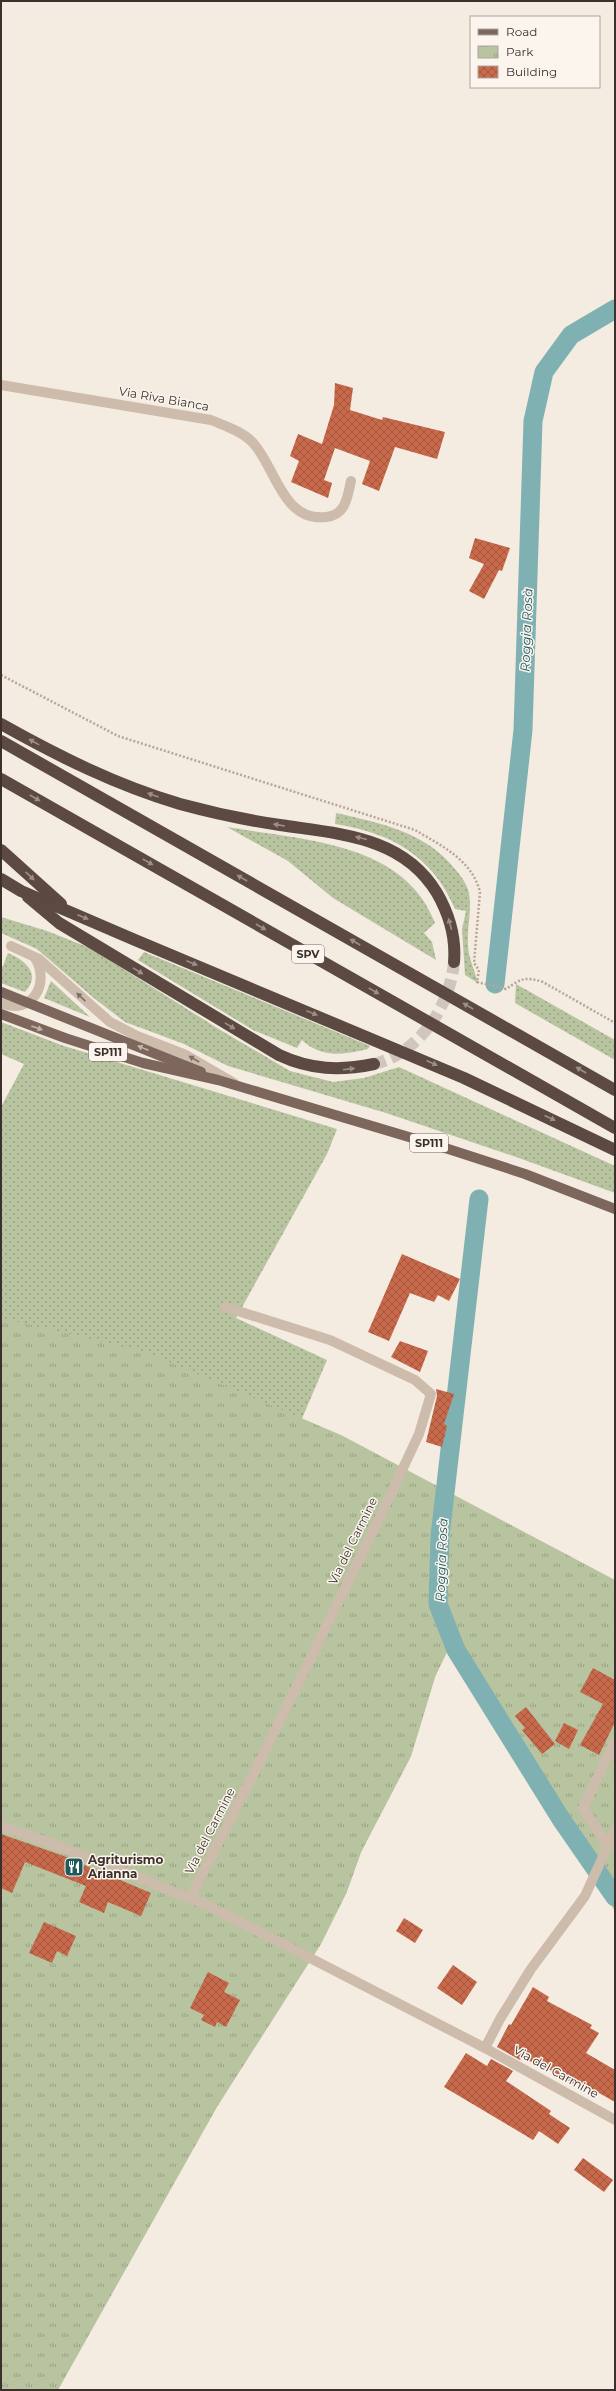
<svg xmlns="http://www.w3.org/2000/svg" width="616" height="2391" viewBox="0 0 616 2391" font-family="Montserrat,sans-serif">
  <style>
    .grass { fill: url(#grass-dots) }
    .park { fill: url(#park-tufts) }
    .lines { fill: none; stroke-linecap: round; stroke-linejoin: round }
    .canal { stroke: #7fb0b2; stroke-width: 19 }
    .building { fill: url(#building-cross-hatch) }
    .highway-tunnel { stroke: #cfc6bd; stroke-width: 12; stroke-dasharray: 12 6; stroke-linecap: butt }
    .path { stroke: #b9a596; stroke-width: 2.5; stroke-dasharray: 2 2; stroke-linecap: butt }
    .lane { stroke: #cdbbac; stroke-width: 10 }
    .street { stroke: #cdbbac; stroke-width: 10 }
    .primary { stroke: #7d675c; stroke-width: 10 }
    .highway { stroke: #5c4a42; stroke-width: 12 }
    .oneway { fill: #9c8e87 }
    .oneway2 { fill: #7d6f65 }
    .oneway3 { fill: #c2b5ac }
    .labels { text-anchor: middle; stroke-width: 3; stroke-linejoin: round; paint-order: stroke }
    .shield { fill: #fbf5ee; stroke: #756b66; stroke-width: 1 }
    .shield-label { font-size: 11px; font-weight: bold; fill: #3b302b }
    .street-label { font-size: 12px; fill: #3b302b; stroke: #fbf5ee }
    .poi-label { font-size: 12px; font-weight: bold; fill: #3b302b; stroke: #fbf5ee; text-anchor: start }
    .water-label { font-size: 13px; font-style: italic; fill: #1f5a5e; stroke: #fbf5ee }
  </style>
  <defs>
    <pattern id="grass-dots" width="8" height="8" patternUnits="userSpaceOnUse"><rect width="8" height="8" fill="#b8c4a0"/><path d="M2 2h.1M6 6h.1" fill="none" stroke="#97a083" stroke-width="1.8" stroke-linecap="round"/></pattern>
    <pattern id="park-tufts" width="24" height="20" patternUnits="userSpaceOnUse"><rect width="24" height="20" fill="#b8c4a0"/><path d="M3 7l-1-3M5 7V3M7 7l1-3M15 17l-1-3M17 17v-4M19 17l1-3" fill="none" stroke="#97a083"/></pattern>
    <pattern id="building-cross-hatch" width="8" height="8" patternUnits="userSpaceOnUse"><rect width="8" height="8" fill="#c8694b"/><path d="M0 0l8 8M0 8l8-8" fill="none" stroke="#a4573f"/></pattern>
  </defs>
  <rect width="100%" height="100%" fill="#f4ebe1"/>
  <g class="grass">
    <path d="M336,813C380,823 426,832 455,869C461,876 467,884 469,893C472,910 467,927 468,945C468,957 475,971 478,983L465,975L462,929L466,911L455,909C432,855 391,833 335,824Z"/>
    <path d="M227,827C300,840 404,841 435,923L424,933L432,942L436,960L333,898L288,861Z"/>
    <path d="M1,917L47,931L90,948L222,1031L290,1071L333,1082L364,1078L399,1067L615,1166V1193L519,1158L386,1113L228,1066L184,1044L125,1022L95,999L37,949L1,933Z"/>
    <path d="M144,952L370,1046L368,1049C344,1055 321,1058 302,1040L297,1048L253,1030L138,960Z"/>
    <path d="M8,953C25,960 42,974 25,992L1,983V966H3Z"/>
    <path d="M51,981L90,1017L44,998Z"/>
    <path d="M516,984L615,1040V1060L515,1003Z"/>
    <path d="M1,1022L64,1046L337,1129L327,1154L236,1318L327,1360L250,1540L447,1648L435,1677L411,1756L361,1852L346,1894L1,1813V1107L24,1064L1,1054Z"/>
  </g>
  <path class="park" d="M1,1318L143,1351L341,1435L615,1580V1911L587,1870L450,1646L435,1677L411,1756L361,1852L346,1894L321,1944L217,2107L58,2390H1Z"/>
  <g class="lines">
    <g class="canal">
      <path d="M495,984L523,730L533,421L544,372L571,335L615,309"/>
      <path d="M479,1199L440,1536L438,1604L456,1650L561,1819L615,1897"/>
    </g>
  </g>
  <g class="building">
    <path d="M335,383L353,388L350,410L382,420L383,417L445,432L437,459L395,447L379,491L362,484L370,461L335,448L324,480L332,483L328,498L291,482L299,461L290,456L298,434L322,444L334,405Z"/>
    <path d="M475,538L510,548L502,571L499,570L484,599L469,591L484,564L469,558Z"/>
    <path d="M402,1254L460,1279L449,1301L438,1295L434,1302L410,1293L389,1341L368,1332Z"/>
    <path d="M400,1341L428,1351L420,1372L391,1357Z"/>
    <path d="M436,1389L454,1394L444,1424L447,1426L442,1447L426,1442L437,1396Z"/>
    <path d="M593,1668L615,1680V1722L599,1755L580,1745L603,1704L580,1692Z"/>
    <path d="M526,1707L555,1744L542,1754L522,1730L525,1728L515,1716Z"/>
    <path d="M564,1723L578,1730L569,1749L555,1741Z"/>
    <path d="M1,1834L61,1855L151,1893L141,1916L108,1902L104,1913L79,1902L86,1886L25,1862L12,1893L1,1888Z"/>
    <path d="M404,1918L423,1930L415,1943L396,1931Z"/>
    <path d="M44,1922L76,1936L67,1956L57,1951L52,1963L29,1953Z"/>
    <path d="M453,1965L477,1982L462,2005L437,1988Z"/>
    <path d="M208,1972L229,1983L224,1992L240,2000L226,2027L217,2022L215,2027L201,2020L204,2015L190,2008Z"/>
    <path d="M533,1987L549,1997L547,2001L592,2025L590,2028L599,2033L586,2053L615,2070V2102L576,2080L574,2084L538,2063L537,2065L522,2057L520,2060L497,2047L509,2024L511,2025Z"/>
    <path d="M466,2053L487,2066L491,2059L513,2071L506,2081L551,2111L549,2114L570,2128L558,2144L539,2131L533,2140L444,2087Z"/>
    <path d="M583,2158L613,2180L604,2192L574,2170Z"/>
  </g>
  <g class="lines">
    <path class="highway-tunnel" d="M374,1064C419,1053 450,1007 454,962"/>
    <path class="path" d="M1,675L118,736L415,830C442,846 472,860 480,892L474,963L479,970L477,982L506,989C521,979 524,976 543,982L615,1023"/>
    <g class="lane">
      <path d="M11,946L39,959L110,1022L137,1036L186,1055L234,1083"/>
      <path d="M1,1003C31,1016 51,984 35,958"/>
      <path d="M608,1847L583,1808L615,1741"/>
      <path d="M485,2048L500,2019L531,1969L585,1896L615,1830"/>
    </g>
    <g class="street">
      <path d="M1,385L211,420C225,426 244,432 254,444C276,469 283,522 326,517C346,515 347,498 351,481"/>
      <path d="M1,1826L53,1844L207,1905L485,2048L615,2120"/>
      <path d="M190,1898L255,1771L381,1515L419,1434L431,1394L415,1380L330,1340L225,1307"/>
    </g>
    <g class="primary">
      <path d="M1,992L201,1072"/>
      <path d="M1,1014L65,1038L143,1063L218,1080L439,1146L525,1174L615,1209"/>
    </g>
    <g class="highway">
      <path d="M1,724C58,756 116,785 180,804C213,813 246,820 280,825C339,834 403,836 437,893C449,914 456,938 454,962"/>
      <path d="M1,741L615,1090"/>
      <path d="M1,779L615,1128"/>
      <path d="M1,850L61,904"/>
      <path d="M1,879L21,891L135,940L464,1078L615,1150"/>
      <path d="M28,897L59,923L279,1055C311,1070 340,1071 374,1064"/>
    </g>
  </g>
  <defs><path id="oneway-solid" d="M-6-.8H1V-3.2L6.5 0L1 3.2V.8H-6Z"/></defs>
  <g class="oneway">
    <use href="#oneway-solid" transform="translate(34 742) rotate(-151)"/>
    <use href="#oneway-solid" transform="translate(153 795) rotate(-160)"/>
    <use href="#oneway-solid" transform="translate(35 798) rotate(30)"/>
    <use href="#oneway-solid" transform="translate(279 825) rotate(-171)"/>
    <use href="#oneway-solid" transform="translate(361 838) rotate(-166)"/>
    <use href="#oneway-solid" transform="translate(148 862) rotate(30)"/>
    <use href="#oneway-solid" transform="translate(30 876) rotate(43)"/>
    <use href="#oneway-solid" transform="translate(242 878) rotate(-150)"/>
    <use href="#oneway-solid" transform="translate(83 917) rotate(23)"/>
    <use href="#oneway-solid" transform="translate(450 924) rotate(-105)"/>
    <use href="#oneway-solid" transform="translate(261 927) rotate(30)"/>
    <use href="#oneway-solid" transform="translate(355 942) rotate(-150)"/>
    <use href="#oneway-solid" transform="translate(192 963) rotate(23)"/>
    <use href="#oneway-solid" transform="translate(138 971) rotate(32)"/>
    <use href="#oneway-solid" transform="translate(374 991) rotate(30)"/>
    <use href="#oneway-solid" transform="translate(468 1006) rotate(-150)"/>
    <use href="#oneway-solid" transform="translate(312 1013) rotate(22)"/>
    <use href="#oneway-solid" transform="translate(230 1026) rotate(31)"/>
    <use href="#oneway-solid" transform="translate(432 1063) rotate(24)"/>
    <use href="#oneway-solid" transform="translate(349 1069) rotate(-7)"/>
    <use href="#oneway-solid" transform="translate(581 1070) rotate(-150)"/>
    <use href="#oneway-solid" transform="translate(550 1118) rotate(25)"/>
  </g>
  <g class="oneway2">
    <use href="#oneway-solid" transform="translate(81 997) rotate(-137)"/>
    <use href="#oneway-solid" transform="translate(194 1059) rotate(-150)"/>
  </g>
  <g class="oneway3">
    <use href="#oneway-solid" transform="translate(37 1028) rotate(20)"/>
    <use href="#oneway-solid" transform="translate(143 1048) rotate(-158)"/>
  </g>
  <defs>
    <g id="restaurant-square" transform="scale(1)"><rect x="-9" y="-9" width="18" height="18" rx="4" fill="#1f5a5e" stroke="#fbf5ee"/><path d="M-5-6h1v4h1v-4h1v4h1v-4h1v5L-1.5 .5V6h-2V.5L-5-1ZM5-6V6H3V1.5H1.5Q1.5-4 5-6Z" fill="#fff"/></g>
  </defs>
  <g fill-rule="evenodd">
    <use href="#restaurant-square" x="74" y="1867"/>
  </g>
  <g class="labels">
    <g class="shield">
      <rect x="292" y="945" width="32" height="18" rx="3"/>
      <rect x="89" y="1043" width="38" height="18" rx="3"/>
      <rect x="410" y="1134" width="38" height="18" rx="3"/>
    </g>
    <g class="shield-label">
      <text x="308" y="958">SPV</text>
      <text x="108" y="1056">SP111</text>
      <text x="429" y="1147">SP111</text>
    </g>
    <g class="street-label">
      <text transform="translate(164 399) rotate(10)" y="4">Via Riva Bianca</text>
      <text transform="translate(353 1541) rotate(-64)" y="4">Via del Carmine</text>
      <text transform="translate(210 1831) rotate(-63)" y="4">Via del Carmine</text>
      <text transform="translate(556 2072) rotate(29)" y="4">Via del Carmine</text>
    </g>
    <g class="poi-label">
      <text x="88" y="1864">Agriturismo<tspan x="88" dy="14">Arianna</tspan></text>
    </g>
    <g class="water-label">
      <text transform="translate(526 630) rotate(-88)" y="5">Roggia Rosà</text>
      <text transform="translate(441 1560) rotate(-88)" y="5">Roggia Rosà</text>
    </g>
  </g>
  <rect width="616" height="2391" fill="none" stroke="#3b302b" stroke-width="4"/>
  <rect x="470" y="16" width="130" height="72" fill="#fbf5ee" stroke="#aea6a0"/>
  <rect x="478" y="29" width="20" height="6" fill="#7d675c" stroke="#aea6a0"/>
  <text x="506" y="36" font-size="12" fill="#3b302b">Road</text>
  <rect x="478" y="46" width="20" height="12" fill="url(#park-tufts)" stroke="#aea6a0"/>
  <text x="506" y="56" font-size="12" fill="#3b302b">Park</text>
  <rect x="478" y="66" width="20" height="12" fill="url(#building-cross-hatch)" stroke="#aea6a0"/>
  <text x="506" y="76" font-size="12" fill="#3b302b">Building</text>
</svg>
